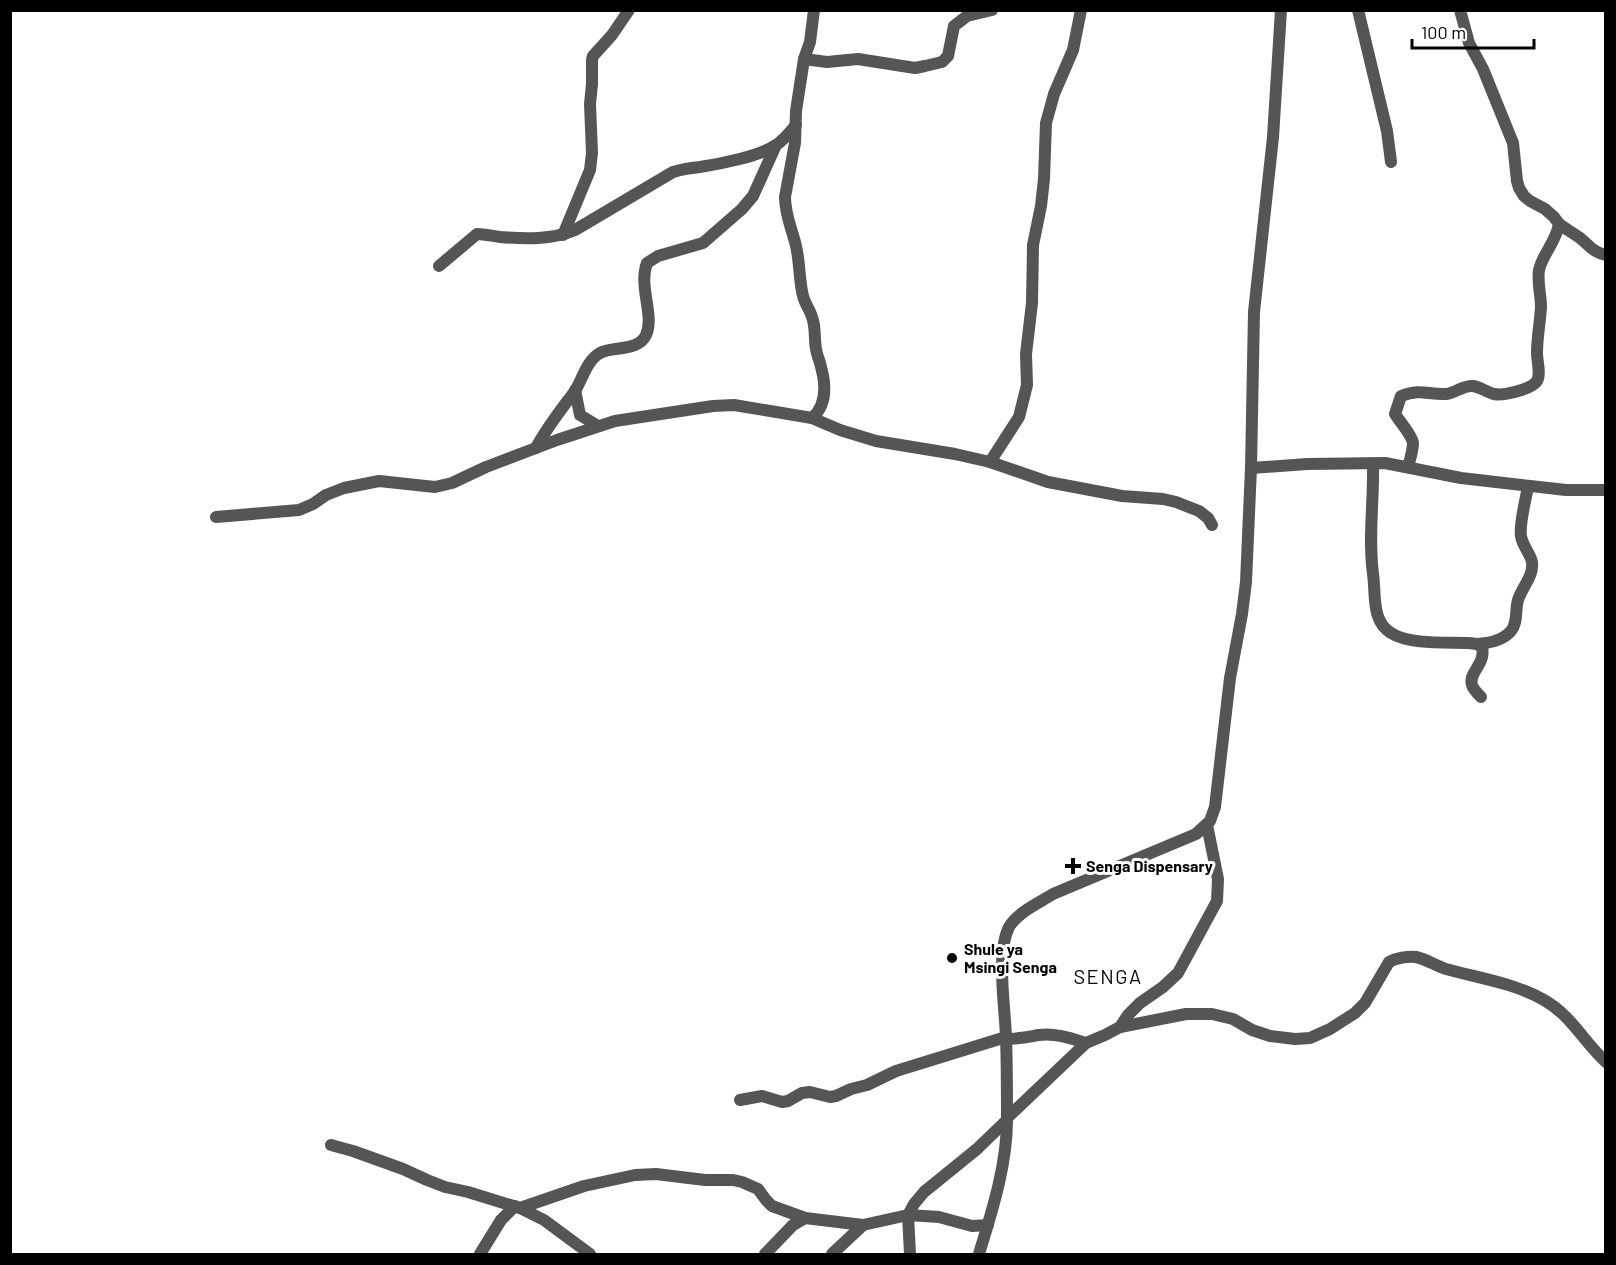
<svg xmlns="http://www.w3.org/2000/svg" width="1616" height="1265" viewBox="0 0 1616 1265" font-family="Barlow,sans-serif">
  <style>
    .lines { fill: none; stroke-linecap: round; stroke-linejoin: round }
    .minor { stroke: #555; stroke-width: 12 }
    .poi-dot { fill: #000; stroke: #fff; stroke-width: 2 }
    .labels { text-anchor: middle; stroke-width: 6; stroke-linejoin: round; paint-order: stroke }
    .poi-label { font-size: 16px; font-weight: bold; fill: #000; stroke: #fff; text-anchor: start }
    .quarter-label { font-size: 20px; letter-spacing: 1.5px; fill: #000; stroke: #fff }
  </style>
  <rect width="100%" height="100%" fill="#fff"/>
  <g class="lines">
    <g class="minor">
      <path d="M1358,10L1387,131L1391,162"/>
      <path d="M804,59L827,62L858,59L915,68L925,66L942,62L948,56L954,26L967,16L992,10"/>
      <path d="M1559,224C1566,229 1573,233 1580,238C1589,245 1594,253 1606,255"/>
      <path d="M563,235L590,170L592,153L590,104L592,84V60L593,56L612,35L629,10"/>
      <path d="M439,266L477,234C484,234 492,236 500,237C525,239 552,240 575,230L673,172C682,169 690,168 700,167C720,164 760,156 776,145C784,140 790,132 796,125"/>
      <path d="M575,390L580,415L598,426"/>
      <path d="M812,418C827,405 826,385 821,367C820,361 817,356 816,349C814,339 816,327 812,317C810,310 805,304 803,296C799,280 800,263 796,246C792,229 785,215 785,197L795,143L796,111L804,59L810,42L814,10"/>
      <path d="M536,448C547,427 561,410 575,391C582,380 587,360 600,353C612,346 638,352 646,335C655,316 638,286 647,263L658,256L703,243L742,209L753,196L776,145"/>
      <path d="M990,462L1019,417L1027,385L1026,354L1032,303L1033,245L1041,206L1044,179L1046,123L1054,94L1073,50L1081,10"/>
      <path d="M1373,464C1374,501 1368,536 1373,574C1376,594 1371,621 1391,633C1410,645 1447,642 1469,643L1477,644L1482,647C1486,665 1468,672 1472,685C1473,689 1478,694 1481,697"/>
      <path d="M1408,467C1410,460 1413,450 1413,443C1412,435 1400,422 1395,414L1401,396C1422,388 1427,395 1446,394C1456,393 1463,385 1473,386C1480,387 1487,392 1494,394C1504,396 1532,389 1537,381C1541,374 1537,361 1537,353C1537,338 1540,323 1541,307C1541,295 1537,282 1539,270C1543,253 1556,242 1559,224L1554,217L1545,209L1530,201L1524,196L1519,188L1517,181L1513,143L1483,69L1469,43L1460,10"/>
      <path d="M1251,468L1307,464L1385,463L1461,478L1566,490H1606"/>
      <path d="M216,517L299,510L313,504L326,495L344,488L379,481L435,487L452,483L486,467L557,440L615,421L713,406L734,405L812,418L840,430L876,441L955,454L990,462L1048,482L1122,496L1163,499L1176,502L1199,511L1208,518L1212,525"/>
      <path d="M1477,644C1489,643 1502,641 1511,631C1518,623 1515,610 1518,600C1522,587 1534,576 1532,562C1530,553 1522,545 1521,536C1519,524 1526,499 1528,486"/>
      <path d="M1120,1027L1128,1015L1140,1003L1163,987L1178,973L1217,901L1218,879L1207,825"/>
      <path d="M1006,1039C1017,1039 1027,1037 1039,1035C1055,1033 1070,1038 1086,1043"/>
      <path d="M740,1100L762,1096L782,1102L788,1101L802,1093L810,1092L830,1097L836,1096L851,1089L867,1085L896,1071L1006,1037"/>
      <path d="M1007,1118L1086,1043L1105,1035L1120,1027L1186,1014H1212L1233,1019L1252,1030L1270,1036L1295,1039L1310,1038L1330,1029L1355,1013L1365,1003L1389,962C1396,958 1408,956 1416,957C1426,959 1436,966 1446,969C1479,978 1514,983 1544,1000C1572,1016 1583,1041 1606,1062"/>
      <path d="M331,1145L353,1151L403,1169L427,1180L445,1187L468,1192L520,1208L544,1220L590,1254"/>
      <path d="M520,1208L584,1186L635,1175L656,1174L705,1180H733L742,1182L758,1189L766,1200L772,1206L805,1218"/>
      <path d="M480,1254L501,1220L515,1206"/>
      <path d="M765,1254L793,1225L805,1218L863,1225L908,1215L939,1217L972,1226L988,1225"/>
      <path d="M832,1254L863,1225"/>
      <path d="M910,1254L908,1215L914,1204L924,1192L977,1149L1007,1120"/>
      <path d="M979,1254C992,1211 1007,1165 1007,1120C1007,1092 1007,1064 1006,1037C1005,1007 996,953 1009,927C1018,912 1039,903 1053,894L1196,834L1210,821L1215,807L1230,678L1242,614L1246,582L1251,468L1254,312L1273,137L1281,10"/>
    </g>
  </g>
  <g class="poi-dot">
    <path d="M1070 857h6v6h6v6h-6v6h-6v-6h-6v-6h6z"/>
    <circle cx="952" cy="958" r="6"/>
  </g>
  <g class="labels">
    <g class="poi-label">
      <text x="1086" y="872">Senga Dispensary</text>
      <text x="964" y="955">Shule ya<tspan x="964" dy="18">Msingi Senga</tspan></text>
    </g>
    <g class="quarter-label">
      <text x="1108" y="984">SENGA</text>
    </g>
  </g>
  <rect width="1616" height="1265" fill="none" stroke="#000000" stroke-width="24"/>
  <path d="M1412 39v9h122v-9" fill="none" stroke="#000000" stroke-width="3"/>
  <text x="1421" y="39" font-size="18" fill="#000000" stroke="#ffffff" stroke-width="4.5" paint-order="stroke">100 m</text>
</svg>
